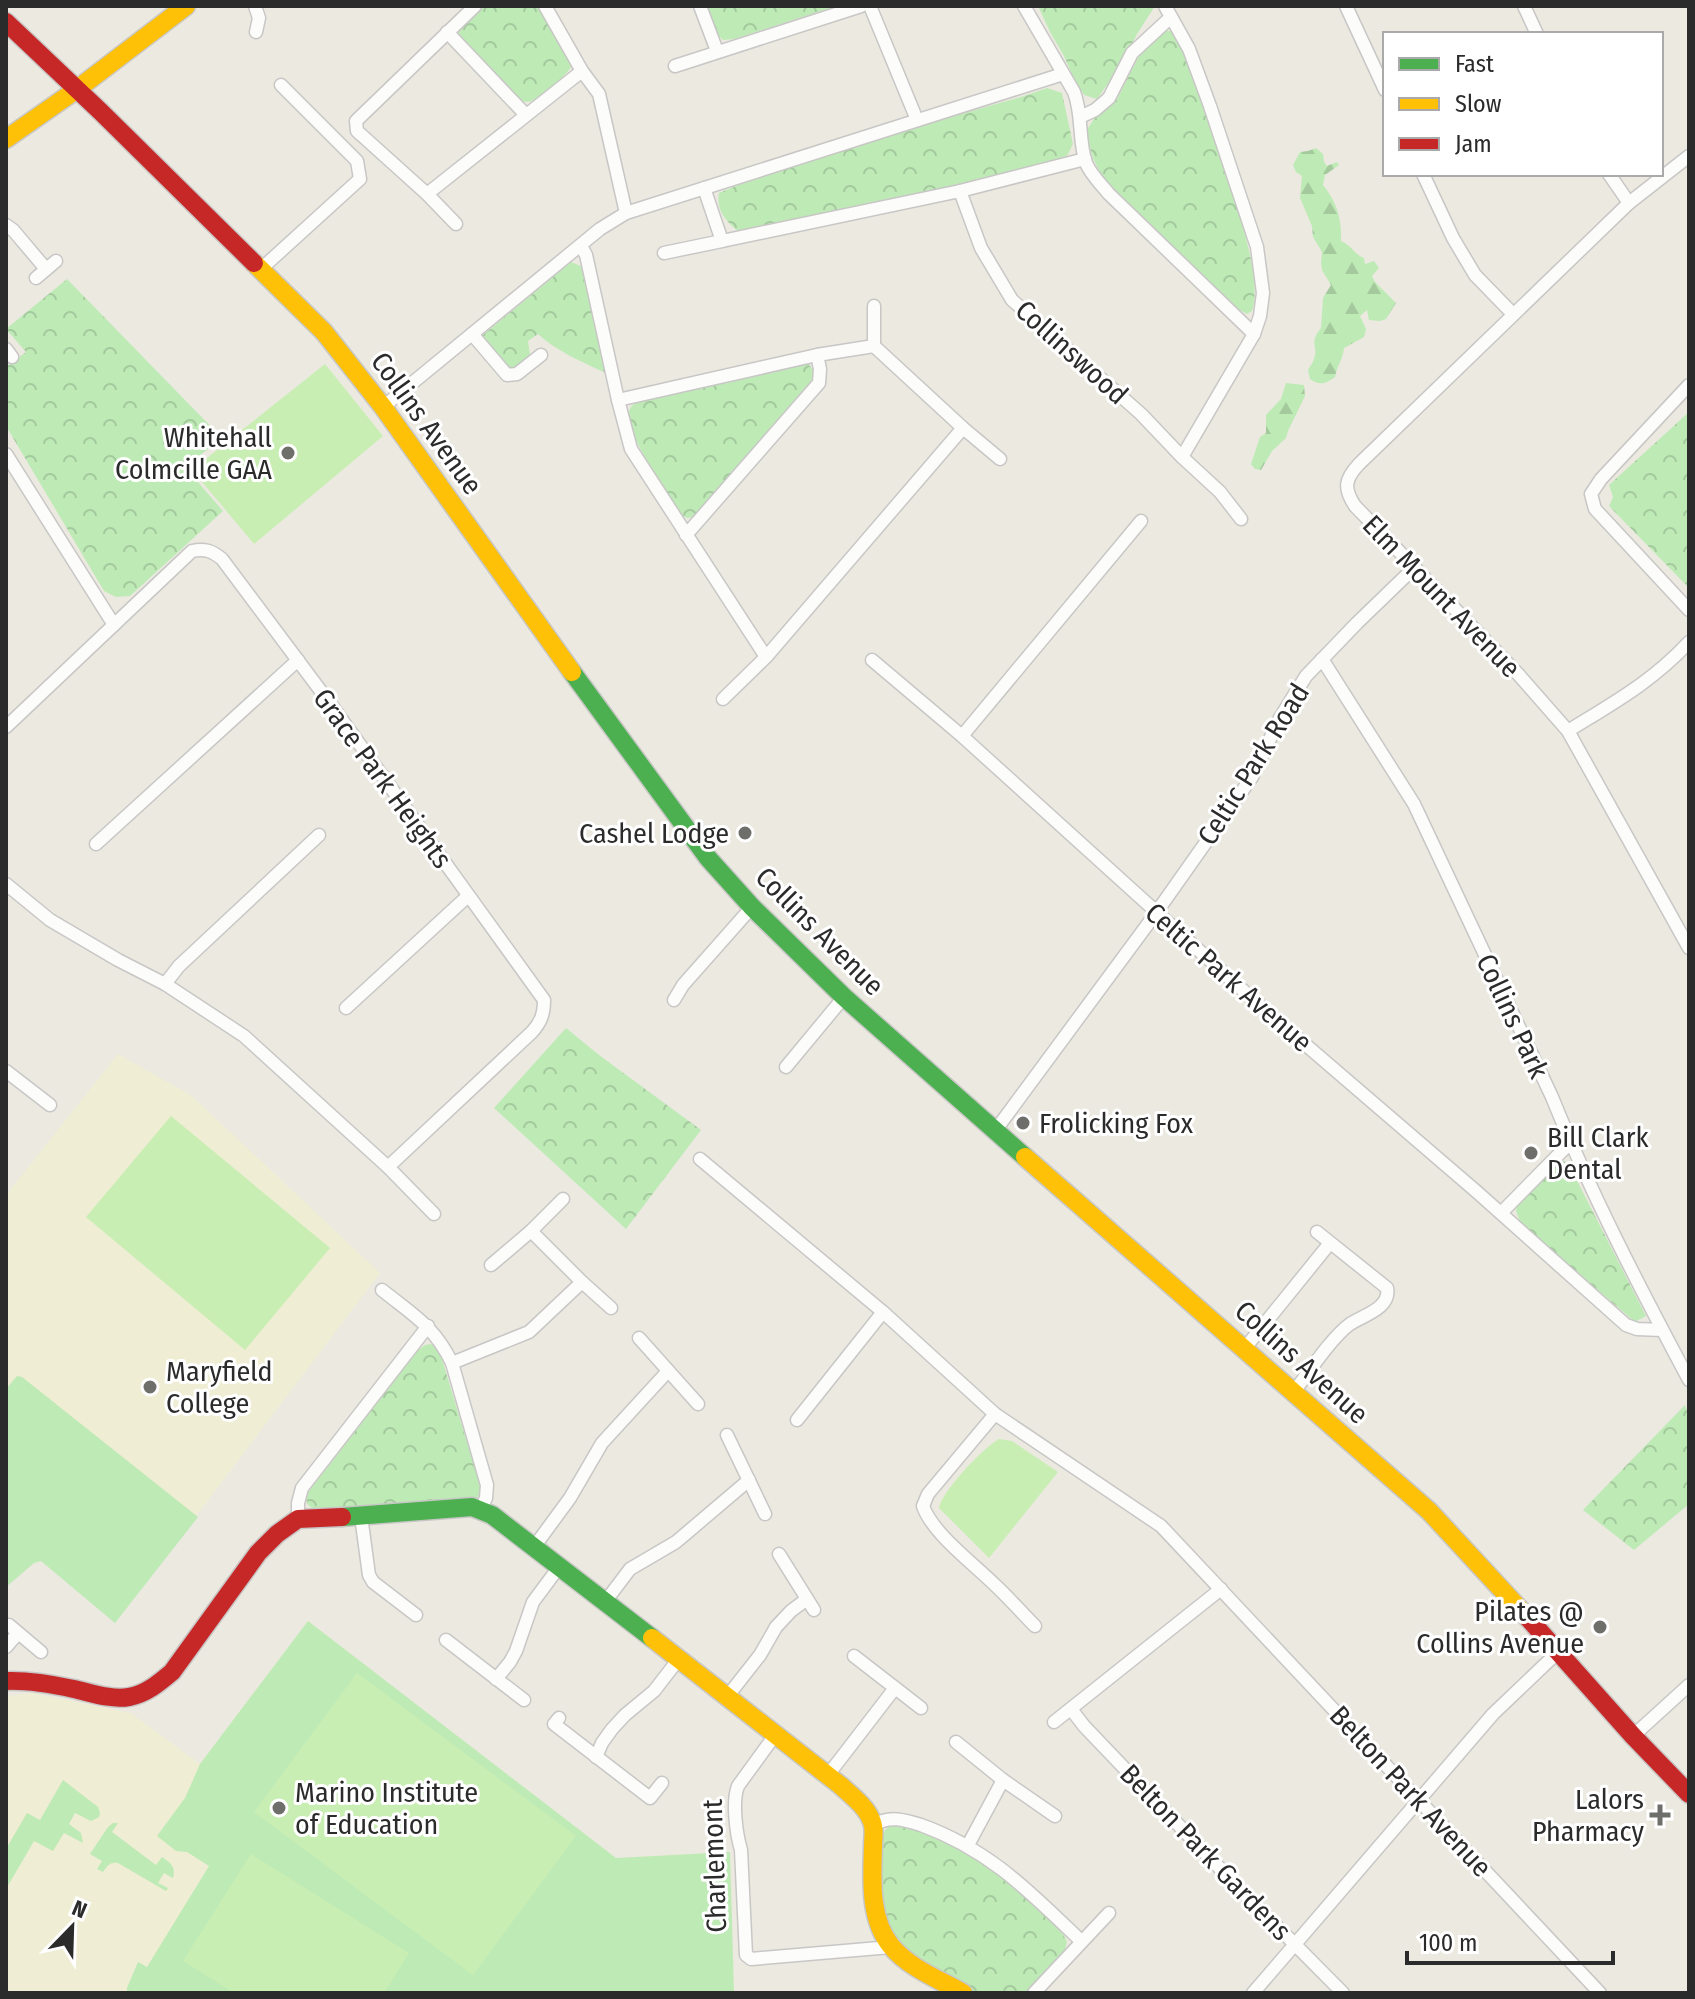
<svg xmlns="http://www.w3.org/2000/svg" width="1695" height="1999" viewBox="0 0 1695 1999" font-family="'Fira Sans Condensed',sans-serif">
  <style>
    .education { fill: #efedd4 }
    .grass { fill: #beeab6 }
    .forest { fill: url(#forest-firs) }
    .park { fill: url(#park-crowns) }
    .pitch { fill: #c9eeb3 }
    .lines { fill: none; stroke-linecap: round; stroke-linejoin: round }
    .street-casing { stroke: #c8c7c6; stroke-width: 15 }
    .fast-casing { stroke: #c8c7c6; stroke-width: 21 }
    .slow-casing { stroke: #c8c7c6; stroke-width: 21 }
    .jam-casing { stroke: #c8c7c6; stroke-width: 21 }
    .street { stroke: #fcfcfa; stroke-width: 12 }
    .fast { stroke: #4caf50; stroke-width: 18 }
    .slow { stroke: #ffc107; stroke-width: 18 }
    .jam { stroke: #c62828; stroke-width: 18 }
    .poi-dot { fill: #6e6e6a; stroke: #fff; stroke-width: 3 }
    .labels { text-anchor: middle; stroke-width: 6; stroke-linejoin: round; paint-order: stroke }
    .street-label { font-size: 28px; fill: #2b2b2b; stroke: #fff }
    .poi-label { font-size: 28px; fill: #2b2b2b; stroke: #fff; text-anchor: end }
  </style>
  <defs>
    <pattern id="forest-firs" width="22" height="20" patternUnits="userSpaceOnUse" patternTransform="scale(2)"><rect width="22" height="20" fill="#beeab6"/><path d="M5 1l3.5 6h-7zM16 11l3.5 6h-7z" fill="#a3c99d"/></pattern>
    <pattern id="park-crowns" width="20" height="18" patternUnits="userSpaceOnUse" patternTransform="scale(2)"><rect width="20" height="18" fill="#beeab6"/><path d="M2 6a3 3 0 1 1 6 0M12 15a3 3 0 1 1 6 0" fill="none" stroke="#a3c99d"/></pattern>
  </defs>
  <rect width="100%" height="100%" fill="#ebe9e0"/>
  <g class="education">
    <path d="M118,1054L192,1096L380,1273L116,1622L41,1559L29,1562L6,1583V1195Z"/>
    <path d="M308,1621L616,1858L730,1852L734,1993H6V1696L32,1693L131,1713L200,1764Z"/>
  </g>
  <g class="grass">
    <path d="M17,1376L22,1377L198,1517L115,1623L41,1561L34,1563L6,1587V1389Z"/>
    <path d="M308,1621L616,1858L730,1852L734,1993H127V1988L138,1962L147,1967L209,1866L187,1852L176,1851L157,1836L185,1798L200,1764Z"/>
    <path d="M63,1780L98,1807L100,1813L99,1817L91,1821L75,1813L69,1824L81,1833L83,1843L64,1833L53,1851L34,1841L6,1889V1849L27,1813L40,1820Z"/>
    <path d="M113,1823H118L112,1832L156,1865L162,1857C171,1863 176,1867 173,1878L164,1873L158,1883L168,1888L166,1891L118,1863C110,1862 108,1865 103,1872L97,1869L102,1861L90,1854L108,1827Z"/>
  </g>
  <g class="forest">
    <path d="M1316,148L1323,154L1324,162L1327,166L1337,162L1339,165L1325,175L1323,185C1337,202 1342,220 1341,241C1351,245 1354,254 1364,258L1365,264L1374,261L1379,268L1372,276L1375,282L1396,303L1386,319L1380,321L1369,320L1367,310L1360,316L1366,329L1364,337L1344,348C1343,359 1337,366 1335,377C1325,384 1320,386 1310,379L1308,370C1310,366 1313,363 1314,359C1319,347 1308,344 1321,328L1323,298L1331,285L1322,270L1321,263L1322,252L1313,237L1312,226L1300,198L1302,176L1296,172L1293,165L1300,152L1308,151Z"/>
    <path d="M1286,383L1304,385L1305,396L1288,431L1286,438L1272,451L1261,470L1255,469L1251,464L1260,437L1266,433V415L1281,399Z"/>
  </g>
  <g class="park">
    <path d="M482,6H539L573,64C568,74 538,103 526,102C524,102 522,100 520,100L457,38C460,23 471,16 482,6Z"/>
    <path d="M706,6H837L734,39L723,40L719,36Z"/>
    <path d="M1038,6H1155L1137,34L1122,64L1097,99L1084,95L1075,81L1064,56L1050,32Z"/>
    <path d="M1163,31H1172C1181,45 1184,54 1189,69C1194,84 1202,98 1205,114C1220,156 1266,272 1252,311L1247,314L1234,307L1104,181L1093,158L1088,141V128L1094,119L1117,99L1139,56Z"/>
    <path d="M1047,88L1062,93L1073,144L1067,156L1005,174L739,232C726,221 716,211 719,193L738,185L895,133L1021,97Z"/>
    <path d="M571,262L583,267L606,373C582,362 558,352 538,334L528,341L531,361L510,371L483,342V335Z"/>
    <path d="M67,279L222,438L185,467L223,511L130,596L116,597L104,591L6,426V367L26,352L6,329Z"/>
    <path d="M808,364L815,371L811,381L695,517L687,518L681,514C668,492 626,437 629,412C630,406 633,405 637,402Z"/>
    <path d="M1689,412V588L1609,506L1613,497L1609,485Z"/>
    <path d="M566,1028L599,1055L701,1130L626,1229L494,1108Z"/>
    <path d="M1558,1161H1564L1569,1165L1646,1316L1635,1322L1521,1224L1516,1211L1519,1198Z"/>
    <path d="M431,1344L437,1348L441,1356L480,1485V1494L477,1498L327,1509H313L307,1504L306,1497L309,1491L417,1351L425,1345Z"/>
    <path d="M1685,1405L1689,1417V1504L1634,1550L1583,1510Z"/>
    <path d="M891,1825C902,1825 911,1828 921,1832C978,1852 1021,1891 1063,1934L1067,1942L1065,1950L1026,1993C1013,1993 987,1996 976,1993C966,1990 954,1978 945,1973C888,1941 883,1928 881,1864C880,1849 877,1834 891,1825Z"/>
  </g>
  <g class="pitch">
    <path d="M325,364L383,436L254,544L192,470Z"/>
    <path d="M171,1116L330,1248L245,1350L86,1217Z"/>
    <path d="M999,1439L1012,1441L1058,1472L989,1558L939,1508C941,1492 984,1447 999,1439Z"/>
    <path d="M357,1673L576,1836L473,1975L254,1812Z"/>
    <path d="M251,1854L409,1953L384,1993H234L183,1961Z"/>
  </g>
  <g class="lines">
    <g class="street-casing">
      <g id="street">
        <path d="M255,6L259,18L256,32"/>
        <path d="M545,6L582,71L599,94L626,213"/>
        <path d="M700,6L717,51"/>
        <path d="M870,6L917,120"/>
        <path d="M1024,6L1074,92C1083,115 1078,140 1086,163C1091,175 1101,184 1109,194L1254,334"/>
        <path d="M1165,6L1189,49L1210,106L1257,247L1263,293L1260,316L1254,334L1182,457"/>
        <path d="M1346,6L1385,90"/>
        <path d="M1524,6L1537,34"/>
        <path d="M447,32L526,115"/>
        <path d="M675,66L861,6"/>
        <path d="M1080,117L1095,110L1109,98L1132,53L1171,17"/>
        <path d="M1689,156L1629,203L1359,464C1345,479 1343,488 1355,506L1518,674L1568,731L1689,948"/>
        <path d="M1423,174L1453,238L1475,275L1513,314"/>
        <path d="M1609,174L1629,203"/>
        <path d="M704,188L722,241L960,191L1085,159"/>
        <path d="M960,191L981,248L1012,300L1141,414L1182,457L1220,492L1241,519"/>
        <path d="M427,194L582,71"/>
        <path d="M456,224L427,194L357,131L356,121L475,6"/>
        <path d="M6,225L13,230L46,269"/>
        <path d="M581,246L586,255L618,400L631,449L766,657"/>
        <path d="M664,253L722,241"/>
        <path d="M261,269L360,179L357,161L281,85"/>
        <path d="M36,278L56,261"/>
        <path d="M874,306V346L963,428L1000,459"/>
        <path d="M472,334L507,375L517,374L541,355"/>
        <path d="M6,349L12,357"/>
        <path d="M1689,385L1601,479L1591,494L1595,509L1689,610"/>
        <path d="M618,400L817,355L874,346"/>
        <path d="M383,407L600,229L626,213L1063,74"/>
        <path d="M6,454L114,625"/>
        <path d="M686,535L819,383L820,369L817,355"/>
        <path d="M1322,659L1414,804L1552,1097C1591,1194 1640,1288 1689,1380"/>
        <path d="M872,660L962,736L1257,1003L1477,1192L1626,1325L1637,1329L1662,1330"/>
        <path d="M723,699L766,657L963,428"/>
        <path d="M6,727L192,551C205,548 212,551 222,559L332,706L544,1000C544,1014 541,1022 532,1032L388,1167"/>
        <path d="M1568,731C1613,703 1652,682 1689,642"/>
        <path d="M962,736L1141,521"/>
        <path d="M96,844L298,660"/>
        <path d="M6,884L50,920L118,960L165,984L244,1036L388,1167L434,1214"/>
        <path d="M165,984L179,966L319,835"/>
        <path d="M674,1000L683,985L752,907"/>
        <path d="M346,1008L468,896"/>
        <path d="M786,1067L844,997"/>
        <path d="M6,1071L50,1105"/>
        <path d="M995,1131L1156,913L1252,777L1280,718L1306,676L1357,623L1415,567"/>
        <path d="M700,1159L883,1312L995,1414L1161,1526L1600,1993"/>
        <path d="M1501,1213L1570,1143"/>
        <path d="M531,1231L582,1282L611,1308"/>
        <path d="M491,1265L531,1231L563,1199"/>
        <path d="M382,1290C413,1315 434,1326 452,1363L487,1485L486,1498L481,1509"/>
        <path d="M639,1338L698,1404"/>
        <path d="M1245,1348L1330,1243"/>
        <path d="M452,1363L529,1332L582,1282"/>
        <path d="M1294,1392C1308,1373 1332,1337 1350,1324C1364,1315 1391,1308 1387,1288L1317,1232"/>
        <path d="M995,1414L928,1494L923,1506C932,1533 974,1564 995,1585C1009,1598 1022,1613 1035,1626"/>
        <path d="M797,1420L883,1312"/>
        <path d="M727,1435L765,1514"/>
        <path d="M361,1516L369,1575L373,1582L416,1615"/>
        <path d="M298,1519V1503L302,1488L428,1326"/>
        <path d="M534,1547L570,1498L602,1443L668,1371"/>
        <path d="M779,1554L814,1610"/>
        <path d="M605,1602L630,1569L676,1542L749,1480"/>
        <path d="M9,1625L41,1652"/>
        <path d="M446,1640L524,1700"/>
        <path d="M6,1647L18,1633"/>
        <path d="M854,1656L921,1708"/>
        <path d="M496,1679L510,1662L516,1651L533,1602L559,1567"/>
        <path d="M727,1697L760,1655L776,1627L791,1611L807,1599"/>
        <path d="M1071,1709L1084,1726L1233,1882L1343,1993"/>
        <path d="M559,1718L554,1724L650,1798L662,1783"/>
        <path d="M1054,1722L1221,1589"/>
        <path d="M775,1735L738,1786C732,1801 736,1833 741,1850L746,1955L751,1959L891,1947"/>
        <path d="M1633,1736L1689,1685"/>
        <path d="M956,1742L1003,1780L1055,1816"/>
        <path d="M596,1757L602,1743L612,1729L625,1715L654,1691L678,1660"/>
        <path d="M828,1775L895,1688"/>
        <path d="M874,1825C889,1815 905,1820 921,1825C990,1850 1030,1892 1081,1941"/>
        <path d="M968,1845L1003,1780"/>
        <path d="M1034,1993L1109,1913"/>
        <path d="M1253,1993L1493,1714L1558,1652"/>
      </g>
    </g>
    <g class="fast-casing">
      <g id="fast">
        <path d="M572,672L708,858L752,907L844,997L1025,1157"/>
        <path d="M342,1517L472,1507L492,1515L652,1638"/>
      </g>
    </g>
    <g class="slow-casing">
      <g id="slow">
        <path d="M6,139L76,90L186,6"/>
        <path d="M254,263L324,332L383,407L572,672"/>
        <path d="M1025,1157L1429,1511L1528,1618"/>
        <path d="M652,1638L840,1785C851,1795 867,1807 872,1822C875,1829 873,1838 873,1846C872,1879 869,1919 891,1946C909,1968 940,1980 963,1993"/>
      </g>
    </g>
    <g class="jam-casing">
      <g id="jam">
        <path d="M6,22L101,112L254,263"/>
        <path d="M1528,1618L1633,1736L1689,1794"/>
        <path d="M6,1681C29,1680 51,1684 74,1689C92,1693 111,1700 129,1697C146,1694 159,1683 172,1672L258,1553L277,1534L298,1519L342,1517"/>
      </g>
    </g>
    <use href="#street" class="street"/>
    <use href="#fast" class="fast"/>
    <use href="#slow" class="slow"/>
    <use href="#jam" class="jam"/>
  </g>
  <g class="poi-dot">
    <circle cx="288" cy="453" r="8"/>
    <circle cx="745" cy="833" r="8"/>
    <circle cx="1023" cy="1123" r="8"/>
    <circle cx="1531" cy="1153" r="8"/>
    <circle cx="150" cy="1387" r="8"/>
    <circle cx="1600" cy="1627" r="8"/>
    <circle cx="279" cy="1808" r="8"/>
    <path d="M1656 1803h8v8h8v8h-8v8h-8v-8h-8v-8h8z"/>
  </g>
  <g class="labels">
    <g class="street-label">
      <text transform="translate(1072 352) rotate(42)" y="10">Collinswood</text>
      <text transform="translate(427 423) rotate(54)" y="10">Collins Avenue</text>
      <text transform="translate(1442 596) rotate(46)" y="10">Elm Mount Avenue</text>
      <text transform="translate(1253 764) rotate(-58)" y="10">Celtic Park Road</text>
      <text transform="translate(383 778) rotate(54)" y="10">Grace Park Heights</text>
      <text transform="translate(820 931) rotate(45)" y="10">Collins Avenue</text>
      <text transform="translate(1229 977) rotate(41)" y="10">Celtic Park Avenue</text>
      <text transform="translate(1513 1016) rotate(65)" y="10">Collins Park</text>
      <text transform="translate(1302 1362) rotate(42)" y="10">Collins Avenue</text>
      <text transform="translate(1411 1791) rotate(47)" y="10">Belton Park Avenue</text>
      <text transform="translate(1206 1852) rotate(46)" y="10">Belton Park Gardens</text>
      <text transform="translate(714 1866) rotate(-92)" y="10">Charlemont</text>
    </g>
    <g class="poi-label">
      <text x="272" y="447">Whitehall<tspan x="272" dy="32">Colmcille GAA</tspan></text>
      <text x="729" y="843">Cashel Lodge</text>
      <text x="1039" y="1133" text-anchor="start">Frolicking Fox</text>
      <text x="1547" y="1147" text-anchor="start">Bill Clark<tspan x="1547" dy="32">Dental</tspan></text>
      <text x="166" y="1381" text-anchor="start">Maryfield<tspan x="166" dy="32">College</tspan></text>
      <text x="1584" y="1621">Pilates @<tspan x="1584" dy="32">Collins Avenue</tspan></text>
      <text x="295" y="1802" text-anchor="start">Marino Institute<tspan x="295" dy="32">of Education</tspan></text>
      <text x="1644" y="1809">Lalors<tspan x="1644" dy="32">Pharmacy</tspan></text>
    </g>
  </g>
  <rect width="1695" height="1999" fill="none" stroke="#2b2b2b" stroke-width="16"/>
  <rect x="1383" y="32" width="280" height="144" fill="#ffffff" stroke="#aaaaaa" stroke-width="2"/>
  <rect x="1399" y="58" width="40" height="12" fill="#4caf50" stroke="#aaaaaa" stroke-width="2"/>
  <text x="1455" y="72" font-size="24" fill="#2b2b2b">Fast</text>
  <rect x="1399" y="98" width="40" height="12" fill="#ffc107" stroke="#aaaaaa" stroke-width="2"/>
  <text x="1455" y="112" font-size="24" fill="#2b2b2b">Slow</text>
  <rect x="1399" y="138" width="40" height="12" fill="#c62828" stroke="#aaaaaa" stroke-width="2"/>
  <text x="1455" y="152" font-size="24" fill="#2b2b2b">Jam</text>
  <g transform="translate(72 1927) rotate(23)" stroke="#ffffff" stroke-width="6" paint-order="stroke">
  <path d="M0-6L14 30L0 20L-14 30Z" fill="#2b2b2b"/>
  <text y="-12" font-size="22" font-weight="bold" text-anchor="middle" fill="#2b2b2b">N</text>
  </g>
  <path d="M1407 1951v12h206v-12" fill="none" stroke="#2b2b2b" stroke-width="4"/>
  <text x="1419" y="1951" font-size="24" fill="#2b2b2b" stroke="#ffffff" stroke-width="6" paint-order="stroke">100 m</text>
</svg>
